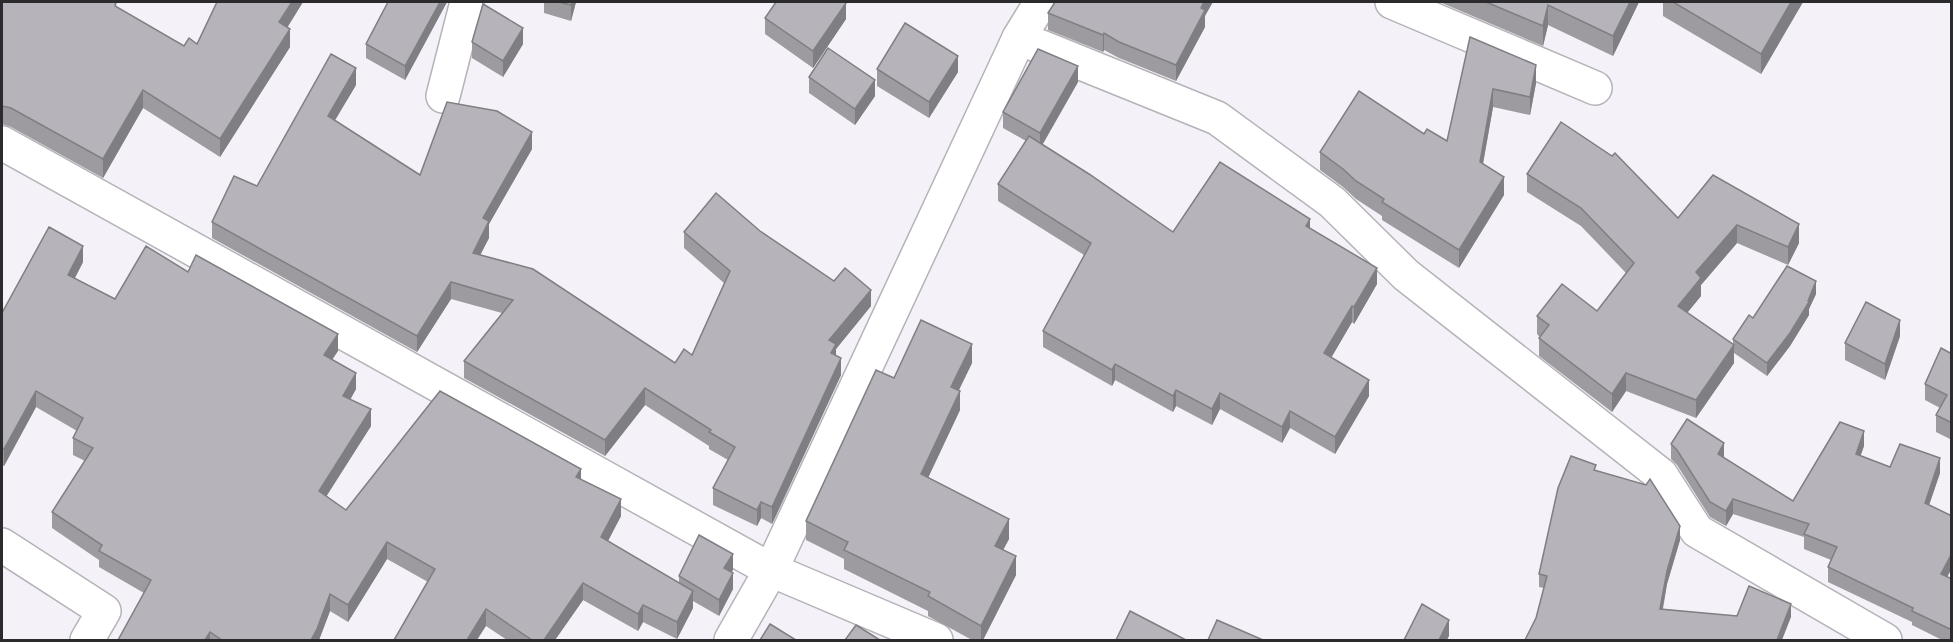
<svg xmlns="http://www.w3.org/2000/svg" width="1953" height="642" viewBox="0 0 1953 642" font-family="Roboto,sans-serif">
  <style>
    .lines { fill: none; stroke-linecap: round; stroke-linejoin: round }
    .minor-casing { stroke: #b5b3b8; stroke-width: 36 }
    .minor { stroke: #fff; stroke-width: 33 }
    .wall { fill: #9d9ba0 }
    .shaded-wall { fill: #7f7e82 }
    .building { fill: #b6b4ba; stroke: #7f7e82; stroke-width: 1.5 }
  </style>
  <rect width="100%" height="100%" fill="#f4f2f8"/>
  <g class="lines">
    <g class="minor-casing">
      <g id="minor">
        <path d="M1392,2L1595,88"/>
        <path d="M1019,38L1217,118L1332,202L1406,275L1661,475L1697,531L1885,640"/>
        <path d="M443,96L467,2"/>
        <path d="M2,143L771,570L936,640"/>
        <path d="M2,545L104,611L87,640"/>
        <path d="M731,640L771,570L1019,38L1041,2"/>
      </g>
    </g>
    <use href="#minor" class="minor"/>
  </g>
  <g class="wall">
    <path d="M2,2L116,7L184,46L197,44L303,2L287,27L290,47L220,157L143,108L103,178L11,127L2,124Z"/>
    <path d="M388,2H447L405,80L366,58V44Z"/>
    <path d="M544,2H576L571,21L544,13Z"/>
    <path d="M1442,2H1639L1613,56L1548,25L1543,46L1442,3Z"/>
    <path d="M1663,2H1803L1761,74L1663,16Z"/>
    <path d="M1048,13L1205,16V27L1176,81L1119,58L1104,50L1103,52L1048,30Z"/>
    <path d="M765,18L846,19L813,68L765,34Z"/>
    <path d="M1470,37L1536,83L1530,115L1493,107L1483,164L1504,195L1459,268L1382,220V216L1356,199L1343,187L1320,170V152L1424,134L1447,141Z"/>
    <path d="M472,42L523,44L503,77L472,58Z"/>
    <path d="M877,69L958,72L929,118L877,86Z"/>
    <path d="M809,77L875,96L855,125L809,93Z"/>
    <path d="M1078,82L1042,145L1173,232L1310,229L1377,284L1354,324L1352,322L1331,358L1369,396L1335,454L1290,428L1282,443L1220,409L1212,425L1176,406L1173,412L1115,380L1112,386L1043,347V331L1084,255L998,201V184L1026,141L1003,128V112Z"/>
    <path d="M356,85L335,120L420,175L532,149L489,224V238L480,255L675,363L692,355L724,283L684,248V232L760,231L871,306L836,349V355L841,375L772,524L761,518L757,526L713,505V488L728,460L709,449V446L645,405L605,456L464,378V361L502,313L451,299L417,352L212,238V222L257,186Z"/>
    <path d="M1527,174L1678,218L1713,175L1799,243L1788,265L1737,243L1701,285V296L1687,313L1733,344V339L1753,318L1816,294L1809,309V315L1790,346L1767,376L1734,353V363L1696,418L1626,391L1612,412L1539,356V338L1540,337L1537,334V316L1597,311L1626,273L1581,226L1527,192Z"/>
    <path d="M83,262L75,278L115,299L188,272L338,351L332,359L356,389L350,399L371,426L326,496L346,510L581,480L621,516L608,541L679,583V576L733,570L731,572L733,589L719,616L693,601V608L677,639L643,622L638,631L583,600L555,640H507L486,626L428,582L387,559L348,622L330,611L319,640H118L144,593L99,567V560L52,528V512L85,461L73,455V438L77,431L36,407L4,466L2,465V310L3,311Z"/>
    <path d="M1900,336L1885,380L1845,360V343Z"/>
    <path d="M1952,354V440L1936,432V415L1940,408L1925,400V384Z"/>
    <path d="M972,363L959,390L960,410L928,477L1009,539L1003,550L1016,575L983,640H972L928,616V611L844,569V559L806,540V521L894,378Z"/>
    <path d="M1671,444L1724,458L1793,501L1864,446L1860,456L1890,467L1940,473L1929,505L1947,577L1952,579V640H1942L1912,625V622L1828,582V567L1831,560L1804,549V537L1733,514L1726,526L1710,517L1677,465L1671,459Z"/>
    <path d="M1596,470L1680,540L1667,584L1663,609L1737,616L1791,617L1536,618L1544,588L1539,587V574Z"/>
  </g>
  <g class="shaded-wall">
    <path d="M292,2H303L279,41V22Z"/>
    <path d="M440,2H447L405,80V66Z"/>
    <path d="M572,2H576L571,21V5Z"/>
    <path d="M1204,2H1213L1205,16V27L1176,81V65Z"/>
    <path d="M1630,2H1639L1613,56V36Z"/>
    <path d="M1791,2H1803L1761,74V54Z"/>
    <path d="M846,3V19L813,68V51Z"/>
    <path d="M1548,5V25L1543,46V26Z"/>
    <path d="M523,28V44L503,77V61Z"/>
    <path d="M290,29V47L220,157V139Z"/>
    <path d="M1104,33V50L1103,52V35Z"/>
    <path d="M958,56V72L929,118V102Z"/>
    <path d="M1536,65V83L1530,115V97Z"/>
    <path d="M1078,66V82L1040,149V133Z"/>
    <path d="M356,68V85L328,132V116Z"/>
    <path d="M875,80V96L855,125V109Z"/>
    <path d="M1493,89V107L1480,180V162Z"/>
    <path d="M143,90V108L103,178V159Z"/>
    <path d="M532,132V149L489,224V238L473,269V253L483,218Z"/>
    <path d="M1504,177V195L1459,268V250Z"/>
    <path d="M1310,219V236L1306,226Z"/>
    <path d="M1799,224V243L1788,265V247Z"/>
    <path d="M1737,225V243L1701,285V296L1678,324V306L1696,272Z"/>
    <path d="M83,246V262L68,291V275Z"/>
    <path d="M1377,268V284L1354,324V307Z"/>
    <path d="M1816,281V294L1809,309V315L1790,346L1767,376V363L1808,301Z"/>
    <path d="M451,282V299L417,352V336Z"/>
    <path d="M871,290V306L836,349V360L831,370L829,340Z"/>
    <path d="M1352,306V322L1324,370V353Z"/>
    <path d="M1900,320V336L1885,380V364Z"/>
    <path d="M338,334V351L324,372V355Z"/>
    <path d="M972,344V363L951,406V387Z"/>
    <path d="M1734,345V363L1696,418V400Z"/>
    <path d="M841,358V375L772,524V507Z"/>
    <path d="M1115,364V380L1112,386V370Z"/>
    <path d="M356,373V389L343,413V396Z"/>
    <path d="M1626,373V391L1612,412V394Z"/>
    <path d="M1369,380V396L1335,454V437Z"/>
    <path d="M645,388V405L605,456V440Z"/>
    <path d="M1176,390V406L1173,412V396Z"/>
    <path d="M36,391V407L4,466V449Z"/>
    <path d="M960,391V410L921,493V474Z"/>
    <path d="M1220,393V409L1212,425V409Z"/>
    <path d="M371,409V426L319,508V491Z"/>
    <path d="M1290,411V428L1282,443V427Z"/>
    <path d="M1864,431V446L1856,469V454Z"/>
    <path d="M1724,443V458L1718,454Z"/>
    <path d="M1940,458V473L1925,517V503Z"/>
    <path d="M581,469V486L576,477Z"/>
    <path d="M621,499V516L601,554V537Z"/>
    <path d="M1733,499V514L1726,526V511Z"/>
    <path d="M761,502V518L757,526V510Z"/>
    <path d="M1009,519V539L995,565V546Z"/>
    <path d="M1680,526V540L1667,584L1660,622V609L1667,571Z"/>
    <path d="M387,542V559L348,622V605Z"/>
    <path d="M1952,553V568L1941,589V574Z"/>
    <path d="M733,554V570L724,585V568Z"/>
    <path d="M1016,556V575L983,640H981V626Z"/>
    <path d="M733,573V589L719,616V600Z"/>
    <path d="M583,583V600L555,640H544Z"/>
    <path d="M693,591V608L677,639V622Z"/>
    <path d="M330,594V611L319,640H311Z"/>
    <path d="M1791,604V617L1782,640H1777Z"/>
    <path d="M643,605V622L638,631V614Z"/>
    <path d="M486,609V626L477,640H467Z"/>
    <path d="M1449,620V636L1447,640H1439Z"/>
    <path d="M210,632V640H205Z"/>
  </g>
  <g class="building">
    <path d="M2,2H114L116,3L115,6L184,46L189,38L197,44L217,2H292L279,22L290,29L220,139L143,90L103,159L11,108L2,106Z"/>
    <path d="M388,2H440L405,66L366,44Z"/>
    <path d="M559,2H572L571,5Z"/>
    <path d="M776,2H845L846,3L813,51L765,18Z"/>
    <path d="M1055,2H1204L1201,8L1205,10L1176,65L1119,42L1104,33L1103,35L1048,13Z"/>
    <path d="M1486,2H1630L1613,36L1548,5L1543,26Z"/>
    <path d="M1673,2H1791L1761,54Z"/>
    <path d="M483,4L523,28L503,61L472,42Z"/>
    <path d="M905,23L958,56L929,102L877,69Z"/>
    <path d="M1470,37L1536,65L1530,97L1493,89L1480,162L1504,177L1459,250L1382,202L1384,199L1356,181L1343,169L1320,152L1359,91L1424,134L1427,129L1447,141Z"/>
    <path d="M828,48L875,80L855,109L809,77Z"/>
    <path d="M1038,49L1078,66L1040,133L1003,112Z"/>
    <path d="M331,54L356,68L328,116L420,175L447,102L497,111L532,132L483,218L489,221L473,253L533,269L675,363L684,349L692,355L730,271L684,232L716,193L760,231L834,281L845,268L871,290L829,340L836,344L831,353L841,358L772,507L761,502L757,510L713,488L735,447L709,432L711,430L645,388L605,440L464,361L513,300L451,282L417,336L212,222L234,176L257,186Z"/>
    <path d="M1561,122L1612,156L1615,153L1678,218L1713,175L1799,224L1788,247L1737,225L1696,272L1701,278L1678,306L1734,345L1696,400L1626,373L1612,394L1539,338L1549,325L1537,316L1562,284L1597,311L1634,263L1581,208L1527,174Z"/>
    <path d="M1029,136L1089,174L1173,232L1220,162L1310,219L1306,226L1377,268L1354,307L1352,306L1324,353L1369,380L1335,437L1290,411L1282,427L1220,393L1212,409L1176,390L1173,396L1115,364L1112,370L1043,331L1091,243L998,184Z"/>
    <path d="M49,227L83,246L68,275L115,299L146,246L188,272L196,255L338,334L324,355L356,373L343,396L371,409L319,491L346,510L440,391L581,469L576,477L621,499L601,537L693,591L677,622L643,605L638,614L583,583L544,640H532L486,609L467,640H394L435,569L387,542L348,605L330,594L317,629L311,640H222L210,632L205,640H118L151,580L99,551L102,545L52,512L93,448L73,438L83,418L36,391L4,449L2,448V310L3,311Z"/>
    <path d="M1787,266L1816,281L1808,301L1809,302L1790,333L1767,363L1733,339L1749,315L1753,318Z"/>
    <path d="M1866,302L1900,320L1885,364L1845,343Z"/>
    <path d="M921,320L972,344L951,387L960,391L921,474L1009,519L995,546L1016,556L981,626L928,596L930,592L844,550L848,542L806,521L876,370L894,378Z"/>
    <path d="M1941,348L1952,354V423L1936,415L1947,395L1925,384Z"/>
    <path d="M1687,419L1724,443L1718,454L1793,501L1840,422L1864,431L1856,454L1890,467L1900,444L1940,458L1925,503L1952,516V553L1941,574L1952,579V630L1912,611L1913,608L1828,567L1837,547L1804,534L1809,524L1733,499L1726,511L1710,502L1677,450L1671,444Z"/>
    <path d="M1571,456L1596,465L1594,470L1646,485L1650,479L1680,526L1667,571L1660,609L1737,616L1749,586L1791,604L1777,640H1525L1536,618L1547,576L1539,574L1558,488Z"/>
    <path d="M699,535L733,554L724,568L733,573L719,600L679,576Z"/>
    <path d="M1422,604L1449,620L1439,640H1404Z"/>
    <path d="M1130,611L1186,640H1116Z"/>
    <path d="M1217,620L1263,640H1208Z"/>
    <path d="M770,624L796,640H760Z"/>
    <path d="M856,625L880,640H845Z"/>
  </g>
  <rect width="1953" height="642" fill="none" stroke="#2b2a2d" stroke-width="6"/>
</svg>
